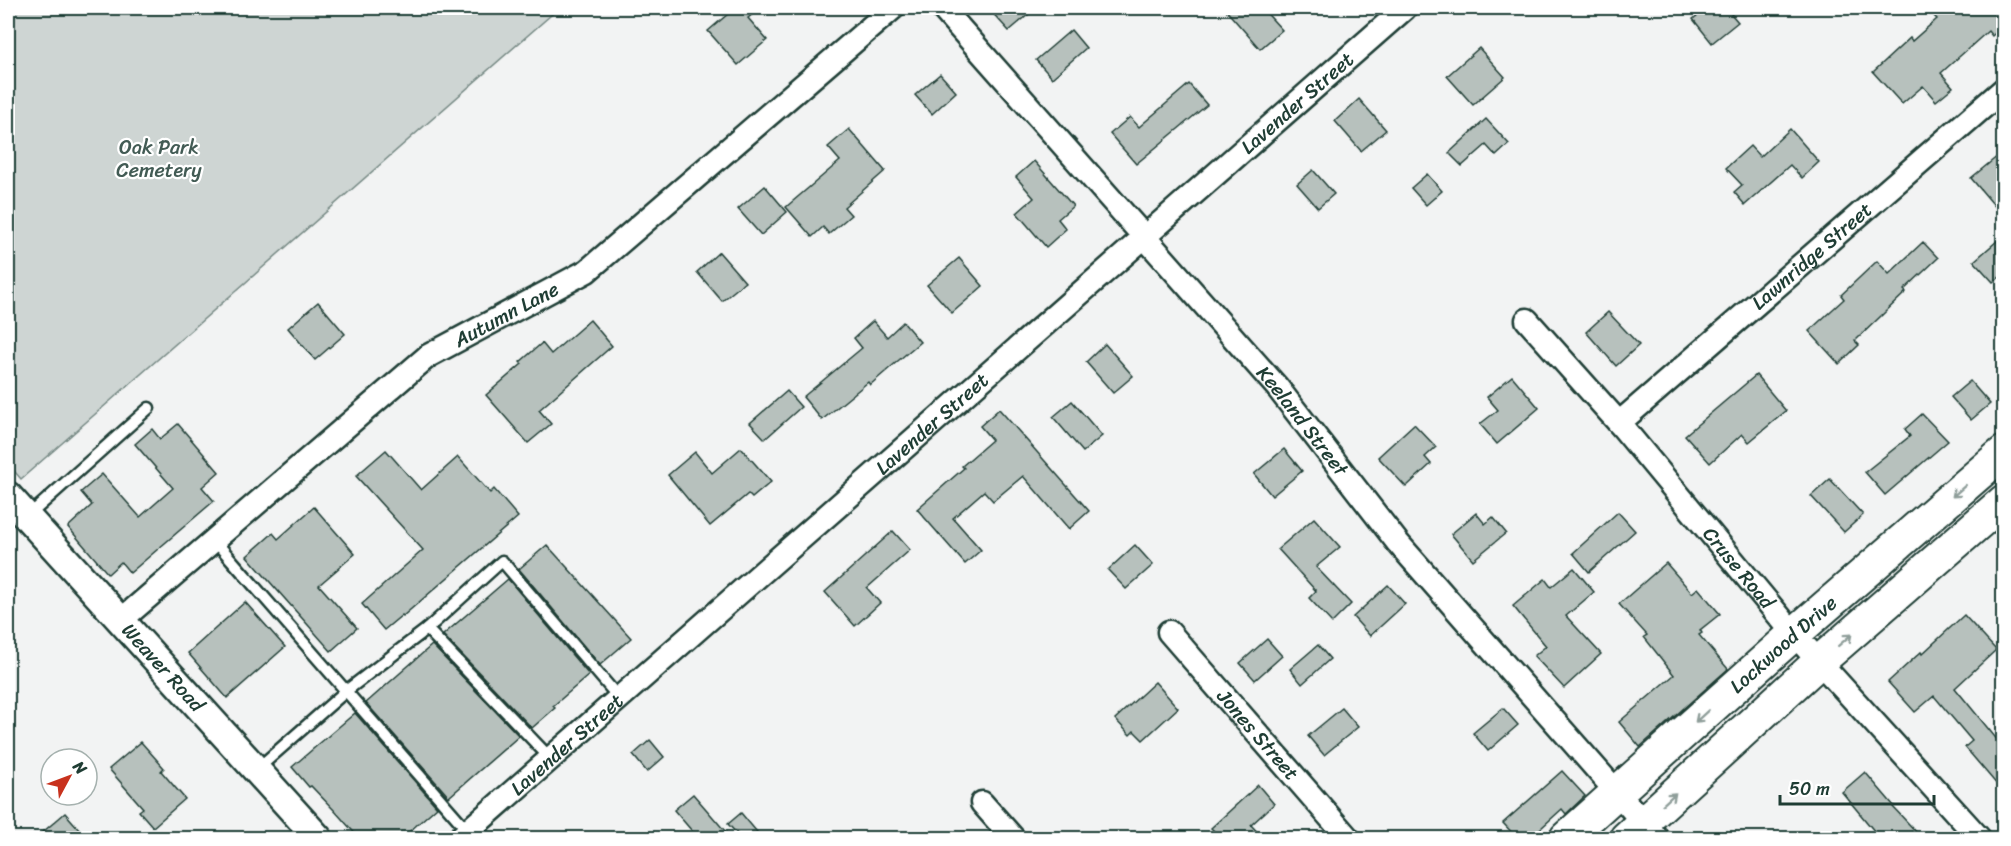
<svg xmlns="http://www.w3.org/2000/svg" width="2011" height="846" viewBox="0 0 2011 846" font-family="Sriracha,sans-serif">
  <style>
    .green { fill: #ced5d3; stroke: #768984; stroke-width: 1.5 }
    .building { fill: #b7c1bd; stroke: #1f3d34; stroke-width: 1.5 }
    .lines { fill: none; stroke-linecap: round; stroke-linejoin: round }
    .service-casing { stroke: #1f3d34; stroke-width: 15 }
    .minor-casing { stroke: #1f3d34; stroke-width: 27 }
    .tertiary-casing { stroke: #1f3d34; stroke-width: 32 }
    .secondary-casing { stroke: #1f3d34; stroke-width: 36 }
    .service { stroke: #fff; stroke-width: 10 }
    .minor { stroke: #fff; stroke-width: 22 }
    .tertiary { stroke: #fff; stroke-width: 27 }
    .secondary { stroke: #fff; stroke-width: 32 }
    .oneway { stroke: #8f9e9a }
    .labels { text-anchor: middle; stroke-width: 4.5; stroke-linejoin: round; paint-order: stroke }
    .street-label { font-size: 20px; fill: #1f3d34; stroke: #fff }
    .park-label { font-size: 20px; fill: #425b54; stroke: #fff }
  </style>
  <rect width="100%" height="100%" fill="#f2f3f3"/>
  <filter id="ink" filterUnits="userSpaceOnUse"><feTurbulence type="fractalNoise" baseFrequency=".0167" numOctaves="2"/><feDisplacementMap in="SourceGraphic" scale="12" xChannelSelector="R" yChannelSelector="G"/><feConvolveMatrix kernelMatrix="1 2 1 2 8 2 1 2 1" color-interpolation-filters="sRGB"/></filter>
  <g filter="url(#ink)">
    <path class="green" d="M8,8H559L21,479L8,464Z"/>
    <g class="building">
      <path d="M735,8H760L748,18L767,40L738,65L708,31Z"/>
      <path d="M988,8H1036L1009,31Z"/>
      <path d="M1224,8H1262L1282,30L1260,49Z"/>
      <path d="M1707,8H1726L1738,22L1712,43L1693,19Z"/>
      <path d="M1926,8H2004V25L1992,36L1988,31L1941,73L1953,87L1936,101L1923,86L1902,104L1873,72L1910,38L1912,41L1937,19Z"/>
      <path d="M1071,30L1086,48L1052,78L1036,60Z"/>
      <path d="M1479,48L1505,77L1473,105L1447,76Z"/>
      <path d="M940,74L956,92L932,114L915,95Z"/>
      <path d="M1189,84L1207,105L1136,164L1110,134L1130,117L1139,127Z"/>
      <path d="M1359,99L1386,130L1361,151L1335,121Z"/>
      <path d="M1486,119L1509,144L1496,156L1486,145L1462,166L1449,153Z"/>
      <path d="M849,129L885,171L844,207L851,215L829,234L823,227L812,237L786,207L840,161L828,147Z"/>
      <path d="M1790,129L1819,162L1802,178L1790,165L1745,205L1734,192L1742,185L1726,168L1750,146L1760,157Z"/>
      <path d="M2004,151V217L1971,178Z"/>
      <path d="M1034,161L1073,206L1058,219L1066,229L1046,247L1017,213L1034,198L1016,177Z"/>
      <path d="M1313,170L1334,194L1318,208L1297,184Z"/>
      <path d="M1427,174L1442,191L1426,205L1411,188Z"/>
      <path d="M765,186L787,212L761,235L738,209Z"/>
      <path d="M2004,235V274L1993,282L1974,261Z"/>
      <path d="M1923,242L1938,258L1904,290L1906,292L1855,341L1859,345L1839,364L1809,331L1844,299L1841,295L1877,261L1889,274Z"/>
      <path d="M719,252L745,282L722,301L697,272Z"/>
      <path d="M959,258L983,286L952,313L927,285Z"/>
      <path d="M318,302L345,334L315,360L288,328Z"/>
      <path d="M1608,312L1639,345L1616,366L1586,332Z"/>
      <path d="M590,320L612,346L539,410L551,424L528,443L486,395L522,364L520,362L542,343L551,354Z"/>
      <path d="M873,321L887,337L903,322L920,342L870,385L868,382L822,420L803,397L862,348L854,338Z"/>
      <path d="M1105,344L1133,376L1113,393L1086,362Z"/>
      <path d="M1756,375L1786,411L1749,442L1742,434L1710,463L1685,435Z"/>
      <path d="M1512,376L1539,408L1497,444L1480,424L1498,410L1487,397Z"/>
      <path d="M1970,381L1990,404L1971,420L1951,397Z"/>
      <path d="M787,391L801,407L765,439L750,423Z"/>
      <path d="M1072,401L1102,436L1083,452L1053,417Z"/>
      <path d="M999,409L1089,511L1069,529L1023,476L993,501L984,491L953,518L981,550L965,564L917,509L964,468L962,466L992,440L980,426Z"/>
      <path d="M1922,414L1948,441L1885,495L1865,472L1910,436L1905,429Z"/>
      <path d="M178,424L219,472L202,487L214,501L130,573L121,562L108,574L68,527L92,505L81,492L102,474L140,517L173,488L135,444L152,429L160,439Z"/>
      <path d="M1414,424L1436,447L1425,457L1431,464L1406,487L1378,457Z"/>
      <path d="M741,448L771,482L752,498L748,494L710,526L668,475L695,452L712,473Z"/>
      <path d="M1284,449L1302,471L1272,496L1254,474Z"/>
      <path d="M386,450L421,490L458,457L490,493L494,489L518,517L403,616L402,615L384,630L362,604L423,550L356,476Z"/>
      <path d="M1830,479L1863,515L1844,532L1811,496Z"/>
      <path d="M314,507L355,554L319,585L357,628L331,651L247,556L273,533L278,539Z"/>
      <path d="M1618,512L1635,531L1589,572L1573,553Z"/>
      <path d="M1476,513L1485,524L1493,517L1506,533L1473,560L1451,534Z"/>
      <path d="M1314,518L1340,547L1316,567L1351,604L1332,623L1309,598L1316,591L1278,549Z"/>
      <path d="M893,531L910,550L867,588L880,603L855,626L825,592Z"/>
      <path d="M547,545L631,638L600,665L519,569Z"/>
      <path d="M1135,545L1153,565L1126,589L1108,570Z"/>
      <path d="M1666,563L1692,593L1698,588L1720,614L1700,630L1702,633L1699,635L1728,669L1640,747L1619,722L1674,675L1644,637L1647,635L1619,604Z"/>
      <path d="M1574,568L1594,592L1566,616L1601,654L1564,688L1534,656L1546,646L1513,606L1545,579L1551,587Z"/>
      <path d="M508,579L589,675L553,706L555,708L532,728L443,635Z"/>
      <path d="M1388,585L1405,604L1370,636L1353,617Z"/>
      <path d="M245,602L285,647L227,698L188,653Z"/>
      <path d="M1964,615L1996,650L1955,688L2004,748V793L1965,747L1972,741L1934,696L1915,712L1888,682L1921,652L1922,654Z"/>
      <path d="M1267,639L1282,656L1255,680L1240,663Z"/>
      <path d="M432,645L519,736L449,797L366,703Z"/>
      <path d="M1318,645L1330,659L1302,684L1290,669Z"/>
      <path d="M1155,682L1178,708L1143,740L1134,731L1130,735L1115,719Z"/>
      <path d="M1342,708L1358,727L1324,755L1308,736Z"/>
      <path d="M1503,708L1518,725L1488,751L1473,733Z"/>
      <path d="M355,713L437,807L402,838H359L334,810L311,786L309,787L292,767Z"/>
      <path d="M650,740L664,757L647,772L633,755Z"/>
      <path d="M141,742L164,768L161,771L185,799L153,827L139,811L143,808L109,769Z"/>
      <path d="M1562,771L1585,796L1566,814L1562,809L1530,838H1517L1503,823Z"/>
      <path d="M1865,772L1894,806L1893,807L1922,838H1880L1842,792Z"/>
      <path d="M1258,785L1274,804L1251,825L1263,838H1221L1211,828Z"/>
      <path d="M693,794L731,838H698L674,810Z"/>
      <path d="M65,813L87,838H36Z"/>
      <path d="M741,813L762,838H741L728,824Z"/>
    </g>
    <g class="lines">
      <g class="service-casing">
        <g id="service">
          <path d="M27,517L149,408"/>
          <path d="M215,541L469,832"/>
          <path d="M427,629L551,759"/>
          <path d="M256,770L346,691L427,629L502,561L619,698"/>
        </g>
      </g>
      <g class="minor-casing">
        <g id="minor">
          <path id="s1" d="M942,8L1277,387L1398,543L1657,838"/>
          <path id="s2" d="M1527,320L1619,423L1794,634L1979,838"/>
          <path id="s3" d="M1619,423L2004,89"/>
          <path id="s4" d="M120,621L428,356L587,271L893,8"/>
          <path id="s5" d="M1169,632L1348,838"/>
          <path d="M982,803L1013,838"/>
          <path id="s6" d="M460,838L1405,8"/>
        </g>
      </g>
      <g class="tertiary-casing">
        <g id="tertiary">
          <path id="s7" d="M8,496L318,838"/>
        </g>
      </g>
      <g class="secondary-casing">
        <g id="secondary">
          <path id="s8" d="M1566,838L1794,634L2004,452"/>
          <path d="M1626,838L1819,662L2004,501"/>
        </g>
      </g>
      <use href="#service" class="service"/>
      <use href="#minor" class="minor"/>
      <use href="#tertiary" class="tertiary"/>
      <use href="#secondary" class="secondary"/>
    </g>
    <defs><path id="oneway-shaft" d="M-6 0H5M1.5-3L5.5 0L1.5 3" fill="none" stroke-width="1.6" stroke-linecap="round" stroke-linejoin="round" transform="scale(1.5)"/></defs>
    <g class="oneway">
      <use href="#oneway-shaft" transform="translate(1959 491) rotate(139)"/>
      <use href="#oneway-shaft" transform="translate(1845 640) rotate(-41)"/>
      <use href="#oneway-shaft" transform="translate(1702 716) rotate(138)"/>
      <use href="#oneway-shaft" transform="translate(1669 799) rotate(-42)"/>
    </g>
  </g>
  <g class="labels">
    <g class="street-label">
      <text dy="7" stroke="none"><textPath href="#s6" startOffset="1114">Lavender Street</textPath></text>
      <text dy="7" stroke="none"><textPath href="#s3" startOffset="255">Lawnridge Street</textPath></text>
      <text dy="7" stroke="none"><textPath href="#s4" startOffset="495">Autumn Lane</textPath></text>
      <text dy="7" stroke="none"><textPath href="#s1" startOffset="548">Keeland Street</textPath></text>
      <text dy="7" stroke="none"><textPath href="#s6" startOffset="628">Lavender Street</textPath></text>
      <text dy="7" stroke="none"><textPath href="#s2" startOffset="326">Cruse Road</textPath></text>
      <text dy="7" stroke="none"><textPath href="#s8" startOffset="291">Lockwood Drive</textPath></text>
      <text dy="7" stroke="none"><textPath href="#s7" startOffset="231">Weaver Road</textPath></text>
      <text dy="7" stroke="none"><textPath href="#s5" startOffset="136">Jones Street</textPath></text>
      <text dy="7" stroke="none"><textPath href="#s6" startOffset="142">Lavender Street</textPath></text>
    </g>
    <g class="park-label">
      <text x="159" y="154">Oak Park<tspan x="159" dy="23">Cemetery</tspan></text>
    </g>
  </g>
  <rect width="2011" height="846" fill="none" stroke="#fff" stroke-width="30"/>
  <rect x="15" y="15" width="1981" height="816" fill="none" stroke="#1f3d34" stroke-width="2" filter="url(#ink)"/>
  <g transform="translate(69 777) rotate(49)"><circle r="28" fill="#ffffff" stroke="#a5b1ae" stroke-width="1.5"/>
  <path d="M0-4.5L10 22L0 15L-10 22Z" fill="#c8321e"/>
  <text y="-9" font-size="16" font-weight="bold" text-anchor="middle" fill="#1f3d34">N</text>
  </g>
  <path d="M1780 795v9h154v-9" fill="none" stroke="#1f3d34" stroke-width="3"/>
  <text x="1789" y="795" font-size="18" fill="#1f3d34" stroke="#ffffff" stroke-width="4.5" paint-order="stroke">50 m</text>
</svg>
